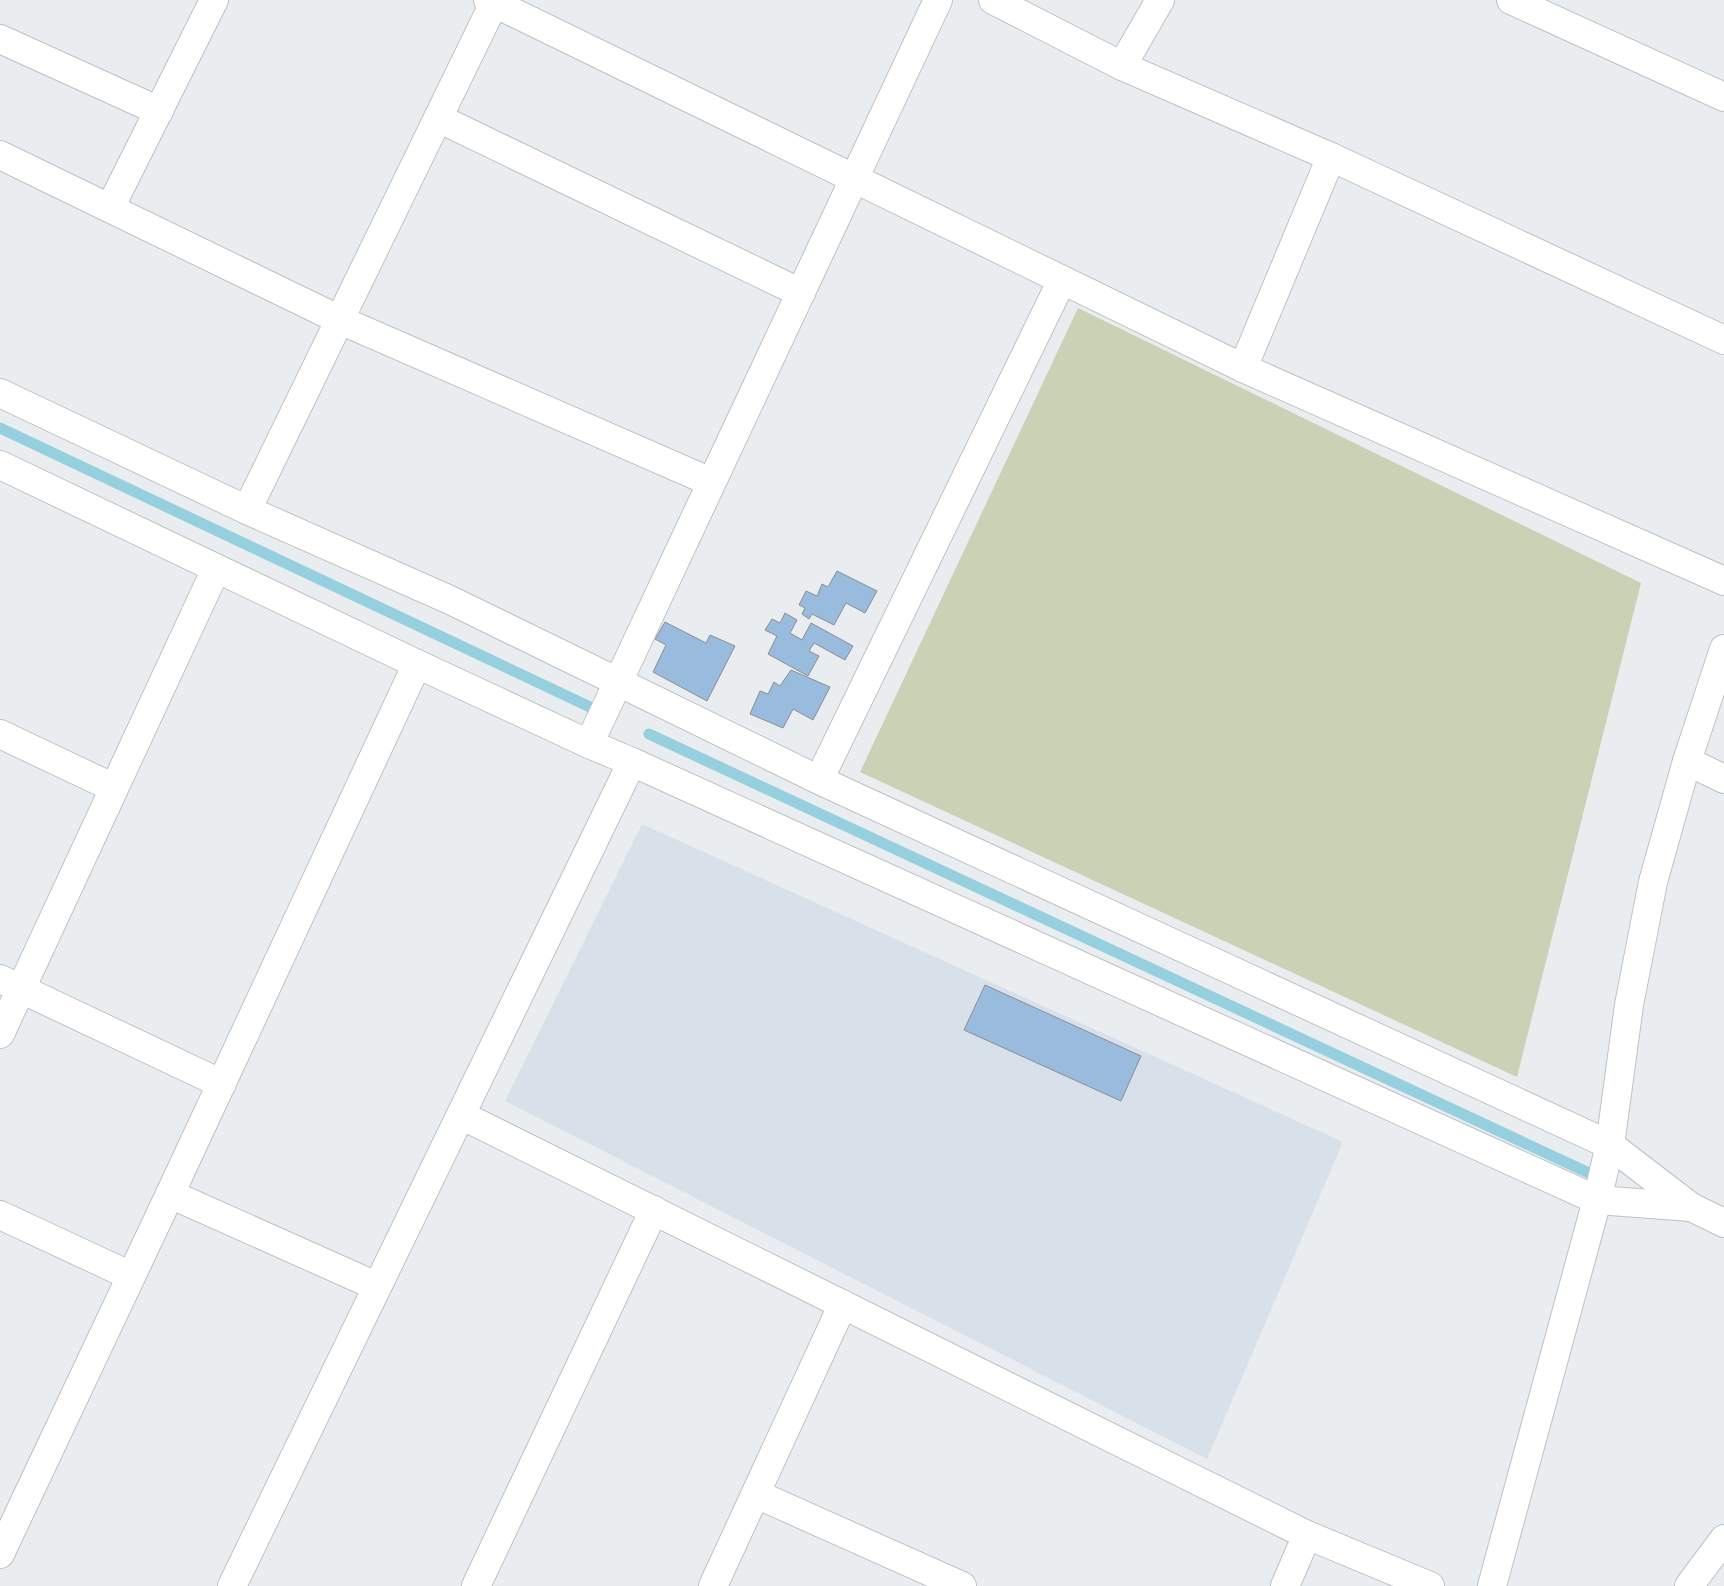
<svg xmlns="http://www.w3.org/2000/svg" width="1724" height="1586" viewBox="0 0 1724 1586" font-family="Bitter,serif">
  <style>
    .built { fill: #d8e1ea }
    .green { fill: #cad2b5 }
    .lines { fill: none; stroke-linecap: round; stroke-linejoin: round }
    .stream { stroke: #96cfde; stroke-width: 11 }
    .building { fill: #98bbde; stroke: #8a8e91 }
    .minor-casing { stroke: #bec2c5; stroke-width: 30 }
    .minor { stroke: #fff; stroke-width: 28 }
  </style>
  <rect width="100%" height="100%" fill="#e9edf0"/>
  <path class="built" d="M642,824L1343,1142L1207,1459L505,1101Z"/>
  <path class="green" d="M1078,308L1641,583L1517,1077L860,772Z"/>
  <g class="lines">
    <g class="stream">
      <path d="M0,428L590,707"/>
      <path d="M649,734L1591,1174"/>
    </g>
  </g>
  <g class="building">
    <path d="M837,571L877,591L865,613L846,603L834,625L812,614L809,619L802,614L805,608L799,605L806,591L817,596L822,584L828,587Z"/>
    <path d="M785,613L797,620L790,633L802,640L811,623L853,646L845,660L814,643L809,651L819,656L808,676L768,654L777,636L765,630L772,619L780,623Z"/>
    <path d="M665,622L706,643L710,635L735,646L707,701L653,672L666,645L655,639Z"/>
    <path d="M791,670L830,687L813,720L793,709L783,728L750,714L760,691L768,694L774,682L780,686Z"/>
    <path d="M985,985L1141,1056L1121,1101L964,1030Z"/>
  </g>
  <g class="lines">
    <g class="minor-casing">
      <g id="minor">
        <path d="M488,0L1243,368L1724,581"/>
        <path d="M993,0L1122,66L1331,157L1724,340"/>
        <path d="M1511,0L1724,97"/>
        <path d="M0,39L159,111"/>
        <path d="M1122,66L1160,0"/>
        <path d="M438,118L801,293"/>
        <path d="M0,155L340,320L711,482"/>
        <path d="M110,208L214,0"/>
        <path d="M1243,368L1331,157"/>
        <path d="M0,393L247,510L450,600L819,780L1610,1145L1691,1207L1724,1223"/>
        <path d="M0,465L417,664L589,744L632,762L1597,1200L1691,1207"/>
        <path d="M247,510L494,3"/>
        <path d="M0,734L114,788"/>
        <path d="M589,744L938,0"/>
        <path d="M1687,761L1724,779"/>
        <path d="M819,780L1062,280"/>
        <path d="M0,979L222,1084"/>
        <path d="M0,1034L216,569"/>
        <path d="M461,1115L1307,1535L1430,1586"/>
        <path d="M170,1194L376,1286"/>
        <path d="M0,1215L131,1276"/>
        <path d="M756,1494L962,1586"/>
        <path d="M0,1554L170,1194L417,664"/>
        <path d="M232,1586L632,762"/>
        <path d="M476,1586L654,1210"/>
        <path d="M713,1586L843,1304"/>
        <path d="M1285,1586L1307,1535"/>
        <path d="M1492,1586L1597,1200L1610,1145L1629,1005L1653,882L1687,761L1724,649"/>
        <path d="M1689,1586L1724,1539"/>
      </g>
    </g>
    <use href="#minor" class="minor"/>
  </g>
</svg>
